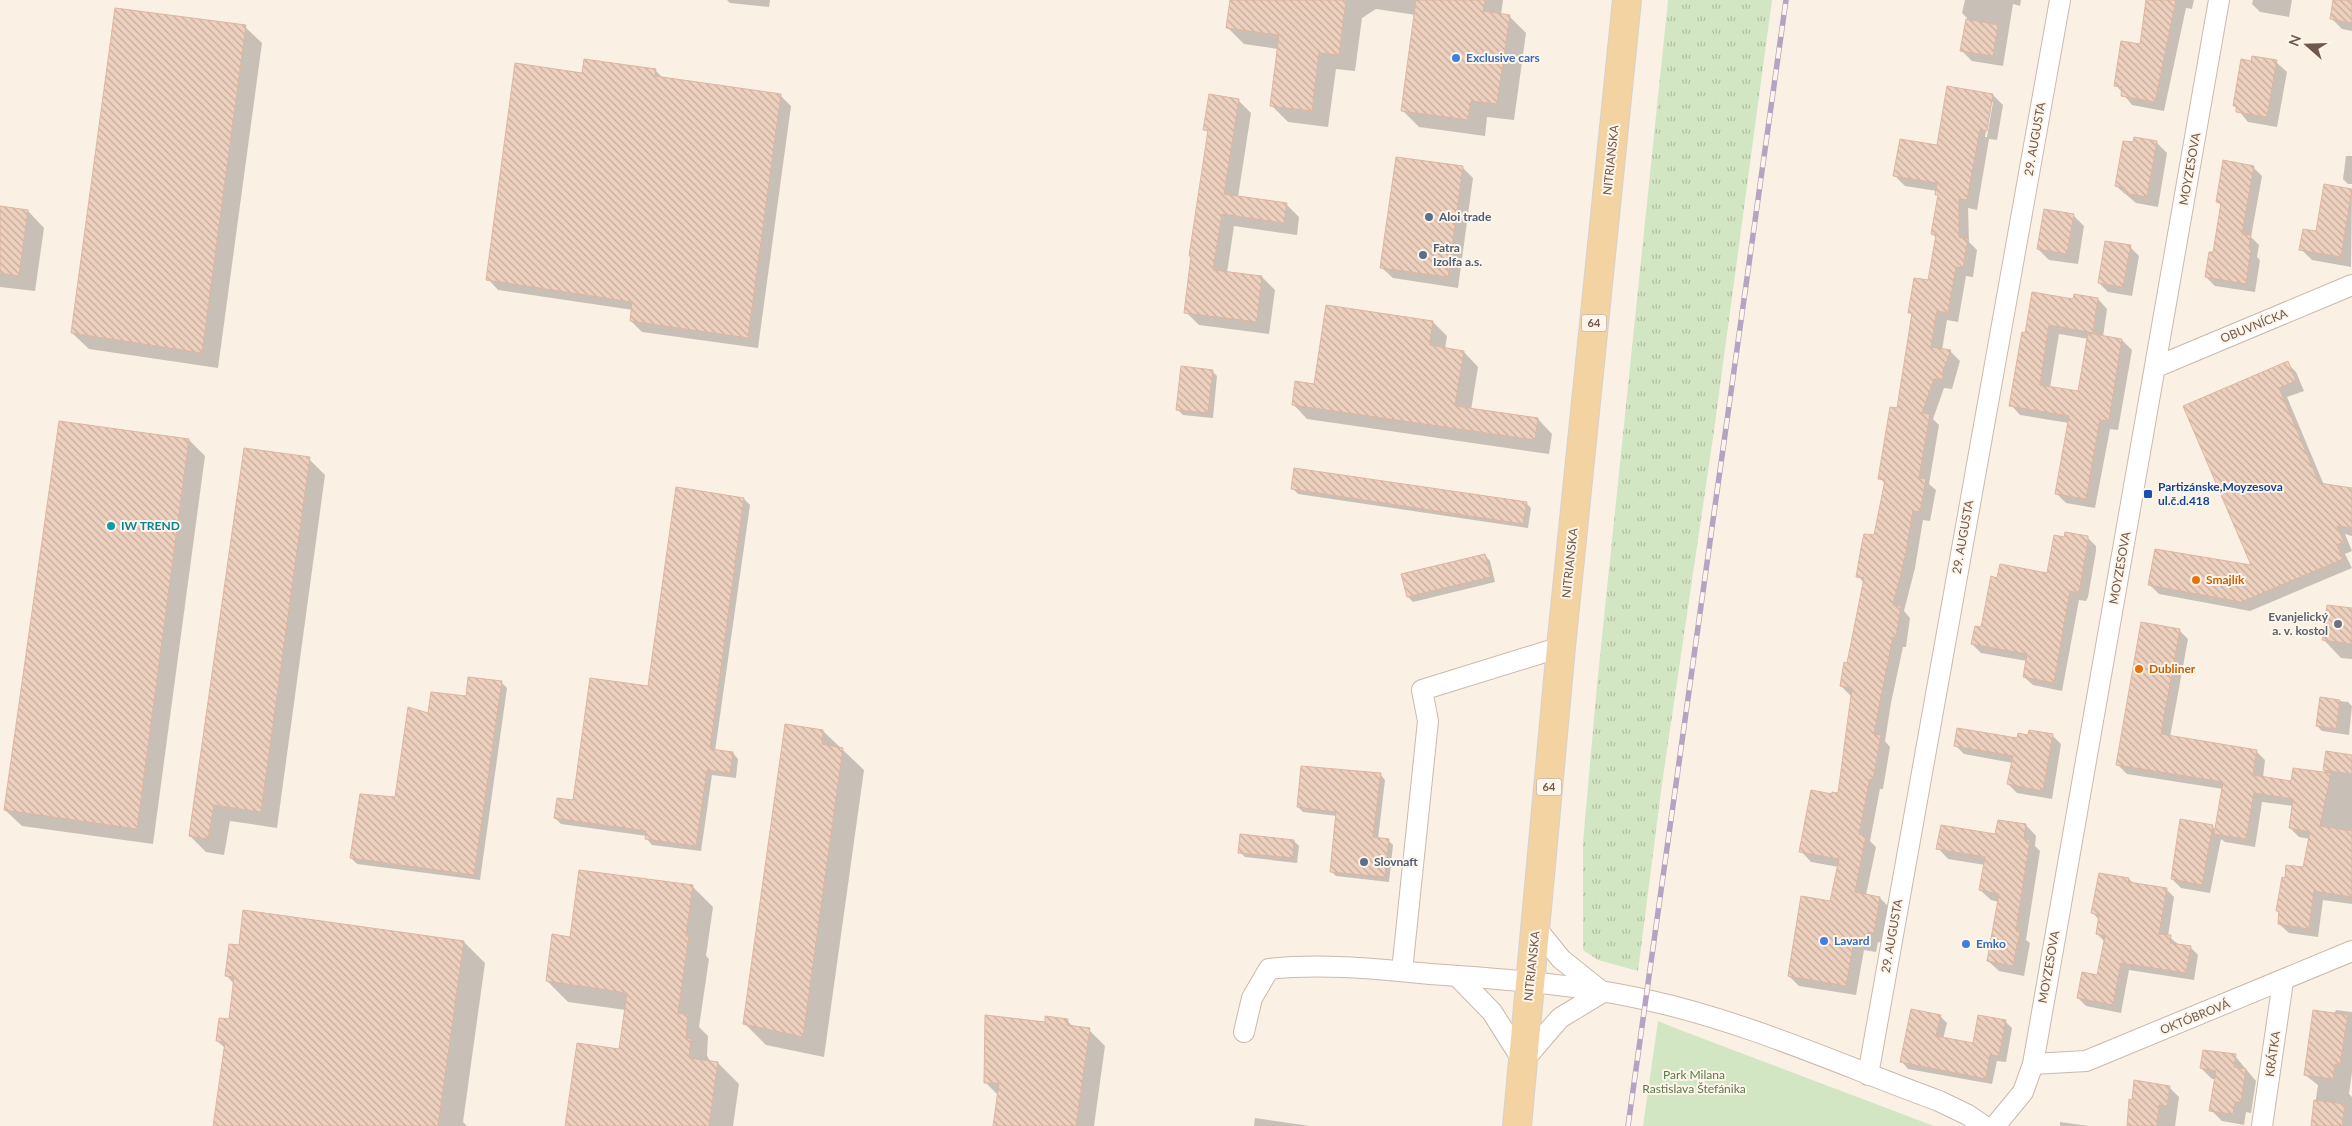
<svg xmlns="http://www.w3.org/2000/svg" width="2352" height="1126" viewBox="0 0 2352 1126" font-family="Lato,sans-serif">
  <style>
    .grass { fill: url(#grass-tufts) }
    .park { fill: #d3e6c4 }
    .shadow { fill: #0003; fill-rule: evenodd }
    .building { fill: url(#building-back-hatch); stroke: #deb6a0 }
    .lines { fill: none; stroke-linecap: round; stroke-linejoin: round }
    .street-casing { stroke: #cab9ac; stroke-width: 22 }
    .primary-casing { stroke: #d7d0cd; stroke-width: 30 }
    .street { stroke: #fff; stroke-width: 20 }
    .primary { stroke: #f3d3a2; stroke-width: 28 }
    .rail-casing { stroke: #b4a4c2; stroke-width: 5.5 }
    .rail { stroke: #fdf5ea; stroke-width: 4; stroke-dasharray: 11; stroke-linecap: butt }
    .shop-dot { fill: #3f7fe0; stroke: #fdf5ea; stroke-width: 2 }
    .service-dot { fill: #5c6f8a; stroke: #fdf5ea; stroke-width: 2 }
    .transit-dot { fill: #1a4fb4; stroke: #fdf5ea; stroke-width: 2 }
    .culture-dot { fill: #0f9aa8; stroke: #fdf5ea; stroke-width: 2 }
    .food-dot { fill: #e8710a; stroke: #fdf5ea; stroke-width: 2 }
    .worship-dot { fill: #6b7280; stroke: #fdf5ea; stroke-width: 2 }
    .labels { text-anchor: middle; stroke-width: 4; stroke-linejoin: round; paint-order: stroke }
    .shield { fill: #fdf5ea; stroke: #9a877b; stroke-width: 1 }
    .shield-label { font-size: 11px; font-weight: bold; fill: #70584c }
    .shop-label { font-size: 12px; font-weight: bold; fill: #366cbe; stroke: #fdf5ea; text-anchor: start }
    .street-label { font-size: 12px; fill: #70584c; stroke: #fdf5ea }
    .service-label { font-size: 12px; font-weight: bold; fill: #4e5e75; stroke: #fdf5ea; text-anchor: start }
    .transit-label { font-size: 12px; font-weight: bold; fill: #164399; stroke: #fdf5ea; text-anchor: start }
    .culture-label { font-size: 12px; font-weight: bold; fill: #0d838f; stroke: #fdf5ea; text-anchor: start }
    .food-label { font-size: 12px; font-weight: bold; fill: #c56008; stroke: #fdf5ea; text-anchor: start }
    .worship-label { font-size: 12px; font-weight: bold; fill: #5b616d; stroke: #fdf5ea; text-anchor: end }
    .park-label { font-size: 12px; fill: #587a48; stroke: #fdf5ea }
  </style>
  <defs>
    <pattern id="grass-tufts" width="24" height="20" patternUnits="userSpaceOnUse" patternTransform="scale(1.25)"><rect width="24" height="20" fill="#d3e6c4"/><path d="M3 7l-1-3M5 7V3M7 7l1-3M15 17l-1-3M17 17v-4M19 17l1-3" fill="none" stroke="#b0bda1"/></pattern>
    <pattern id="building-back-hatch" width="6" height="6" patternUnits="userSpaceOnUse" patternTransform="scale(1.25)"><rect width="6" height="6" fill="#edd0be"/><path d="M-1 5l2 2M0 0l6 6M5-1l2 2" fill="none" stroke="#c4ac9d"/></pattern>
  </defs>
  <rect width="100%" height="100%" fill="#faf1e4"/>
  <path class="grass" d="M1668,0H1772L1714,431L1662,784L1638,971L1598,960L1583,950V842L1597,685Z"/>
  <path class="park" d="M1658,1021L1675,1028L1934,1126H1643Z"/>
  <g class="shadow">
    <path d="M727,0H770L769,7L730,3Z"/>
    <path d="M1231,0H1503L1501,15L1509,16L1526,33L1514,120L1487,117L1485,136L1419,127L1402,110L1416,15L1376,9L1362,18L1355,71L1336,69L1328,127L1288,122L1271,105L1278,49L1244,44L1227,27Z"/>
    <path d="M1965,0H2021L2020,6L2013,4L2003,66L1972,61L1962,51L1967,18L1962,13Z"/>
    <path d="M2148,0H2194L2192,9L2186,8L2164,111L2132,105L2116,85L2141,45Z"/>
    <path d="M2253,0H2292L2289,17L2260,12L2252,4Z"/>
    <path d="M2334,0L2352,1V31L2342,29L2331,18Z"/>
    <path d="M245,27L262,43L218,368L89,349L72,333Z"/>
    <path d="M2252,62H2276L2287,72L2277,127L2248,122L2234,105Z"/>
    <path d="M655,70L664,79L780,95L791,106L758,348L642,332L631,321L633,310L498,290L488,279L583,74Z"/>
    <path d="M1948,87L1993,95L2003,105L1997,140L1989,139L1977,210L1968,208L1969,242L1977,250L1973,277L1966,276L1958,322L1947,320L1942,350L1950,351L1960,361L1952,389L1944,388L1933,419L1939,425L1929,484L1936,490L1930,521L1923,520L1915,568L1904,611L1910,618L1906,647H1903L1891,703L1885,741L1890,747L1883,789H1880L1870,841L1876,847L1866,895L1880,898L1890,908L1884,943L1878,942L1876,952L1864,950L1856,995L1799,986L1789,976L1830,902L1839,867L1811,862L1801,851L1832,795L1839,794L1852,697L1841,686L1848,664L1864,583L1858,576L1875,537L1885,484L1880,478L1898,410L1913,316L1909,312L1929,281L1937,238L1932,234L1939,197L1937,191L1905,186L1895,176L1938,146ZM1991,102H1993L1987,137H1985Z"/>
    <path d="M1238,100L1251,113L1238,197L1286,204L1299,217L1297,235L1234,226L1227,273L1262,277L1275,290L1269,334L1199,325L1186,312L1209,133L1204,129Z"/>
    <path d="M2156,142L2167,153L2158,207L2136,203L2116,186Z"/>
    <path d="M2346,156H2352V184H2348L2343,179Z"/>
    <path d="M1462,167L1473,178L1458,288L1393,278L1382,268Z"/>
    <path d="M2253,167L2262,176L2251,237L2259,245L2257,257L2260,260L2255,292L2215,286L2206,277L2214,254L2222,206L2217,202Z"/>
    <path d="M2325,185L2352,190L2351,267L2312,260L2301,249L2317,232Z"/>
    <path d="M0,207L28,211L44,228L35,291L0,287Z"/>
    <path d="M2073,215L2084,226L2078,264L2049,260L2038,249Z"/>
    <path d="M2130,247L2139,256L2132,296L2108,292L2099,283Z"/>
    <path d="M2098,299L2107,309L2103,337L2122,340L2132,350L2118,430L2110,429L2095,508L2066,503L2057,494L2069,423L2020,415L2011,405L2026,334L2074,301ZM2059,334L2089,339L2079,393L2050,388Z"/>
    <path d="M1433,322L1447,336L1445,349L1464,352L1478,367L1471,410L1538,419L1552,434L1549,454L1307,419L1293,404L1315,385Z"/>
    <path d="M2287,363L2296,372L2304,391L2287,397L2324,485L2352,489V536L2345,534L2352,551L2345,554L2352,568L2250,611L2159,594L2150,585L2253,567L2185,407Z"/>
    <path d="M1212,371L1217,376L1213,418L1183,415L1178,410Z"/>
    <path d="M189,440L205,456L153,844L22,826L5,810Z"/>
    <path d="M309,459L325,475L277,828L230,821L224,855L206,852L190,836Z"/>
    <path d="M1293,489L1526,503L1531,508L1528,528L1298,494Z"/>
    <path d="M744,499L750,505L715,751L733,753L738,759L736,778L712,775L701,851L652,845L647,839V836L561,824L555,818L574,801L649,687Z"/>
    <path d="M2087,537L2096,546V551L2088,597L2086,601L2079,600L2062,691L2033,685L2024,677L2027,661L1981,653L1972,644L1982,629L1998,579L2048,575L2065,538Z"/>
    <path d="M1485,555L1490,561L1495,582L1413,602L1408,597L1403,575Z"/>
    <path d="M2352,610V659L2341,658L2323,639Z"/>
    <path d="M2179,630L2188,639L2170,737L2256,751L2265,760L2263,778L2292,782L2324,774L2327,753L2352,756V904L2323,900L2318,937L2289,933L2279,924L2280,914L2277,911L2286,879L2304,869L2310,839L2299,837L2290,828L2293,806L2262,802L2255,847L2225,842L2221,839L2210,893L2181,888L2172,879L2212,826L2216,830L2223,789L2127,774L2118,765Z"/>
    <path d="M501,682L507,688L480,880L357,864L351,858L396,798L429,715Z"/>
    <path d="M2321,699L2348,702L2352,706L2349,735L2322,731L2317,726Z"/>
    <path d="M823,731L864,770L824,1057L766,1045L745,1024Z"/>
    <path d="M2052,735L2061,744L2052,799L2017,793L2008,784L2013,763L1964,754L1955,745Z"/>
    <path d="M1380,774L1385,780L1378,839L1388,840L1393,845L1389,882L1336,876L1331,871L1337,816L1303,812L1298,807Z"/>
    <path d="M2026,825L2036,836L2035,846L2040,851L2026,940L2030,943L2024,976L1999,971L1988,961L1999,902L1991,900L1980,890L1985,865L1948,859L1938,848L1996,835Z"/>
    <path d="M1294,841L1299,846L1297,863L1245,857L1240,852Z"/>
    <path d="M2129,879L2134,884L2166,889L2174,897L2168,936L2179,945L2190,947L2198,955L2194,980L2129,970L2121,1013L2086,1006L2078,998L2098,977L2105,942L2097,934L2099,920L2093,913Z"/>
    <path d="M692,886L713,907L706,956L709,959L699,1027L708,1036L707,1056L711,1062L718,1063L739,1084L733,1126H567L620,1050L626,1010L568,1002L547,981L571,938Z"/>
    <path d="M464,942L485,963L463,1122L467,1126H215L225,1048L217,1041L230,1021L234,984L226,975L240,946Z"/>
    <path d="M2336,1010L2352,1012V1072L2349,1094L2352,1097V1126H2312L2318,1085L2305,1075Z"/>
    <path d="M1940,1016L1947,1023L1943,1039L1974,1044L2005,1021L2012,1028L2006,1062L1997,1061L1992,1084L1908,1069L1902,1062Z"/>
    <path d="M1067,1020L1074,1028L1089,1030L1105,1046L1094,1126H994L999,1096L985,1082L1046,1024Z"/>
    <path d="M2235,1056L2256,1081L2251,1113L2246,1112L2244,1125L2222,1121L2211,1110L2216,1079H2212L2201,1068Z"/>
    <path d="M2169,1087L2179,1097L2175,1126H2128Z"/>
    <path d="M1255,1118L1310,1126H1254Z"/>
    <path d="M2060,1122L2089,1126H2060Z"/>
  </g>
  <g class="building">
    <path d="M1230,0H1346L1339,55L1319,53L1312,111L1270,106L1279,35L1226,28Z"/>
    <path d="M1416,0H1485L1483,11L1510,15L1497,104L1471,101L1468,120L1401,111Z"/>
    <path d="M2146,0H2176L2155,102L2121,96L2122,87L2114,86L2121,41L2140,44Z"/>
    <path d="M2333,0H2352V23L2330,19Z"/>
    <path d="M115,8L246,25L202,353L71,333Z"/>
    <path d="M1966,19L1998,25L1993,56L1960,51Z"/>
    <path d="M2252,56L2277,60L2267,117L2236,112V106H2233L2241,59L2251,61Z"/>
    <path d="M584,59L656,69L655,76L781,94L748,338L630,321L632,302L486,280L515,63L582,73Z"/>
    <path d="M1947,86L1993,94L1987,131L1980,130L1967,200L1959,199V237L1968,239L1963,268L1956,267L1948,313L1937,311L1931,347L1951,350L1943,371V379H1934L1922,413L1930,414L1919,478L1926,479L1920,512L1913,511L1905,557L1893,605L1901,606L1896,638L1893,637L1882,692L1874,734L1881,735L1873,780L1870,779L1859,834L1866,836L1855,892L1880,897L1874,933L1868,932L1866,942L1854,941L1846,986L1788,976L1801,896L1830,901L1839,859L1799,852L1811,790L1832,794V792L1838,793L1852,688L1840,686L1844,662L1847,663L1864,578L1856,577L1861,548L1864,534L1874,535L1885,480L1878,479L1890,407L1897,408L1912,313H1908L1914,278L1928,280L1936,235L1931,234L1938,195H1935L1937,183L1893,176L1900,139L1937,145Z"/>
    <path d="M1209,94L1239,99L1224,194L1287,203L1284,223L1222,214L1213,270L1262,276L1257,322L1184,313L1191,256H1189L1208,130H1203Z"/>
    <path d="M2134,137L2157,141L2147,197L2124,193L2125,188L2115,186L2123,141L2133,142Z"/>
    <path d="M1396,157L1463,166L1448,277L1380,268Z"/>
    <path d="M2223,160L2254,166L2242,234L2251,235L2249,249L2251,250L2246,284L2205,277L2209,252H2213L2221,203L2216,202Z"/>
    <path d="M2324,184L2352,189L2341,257L2299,250L2303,229L2316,231Z"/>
    <path d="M0,206L28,210L19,276L0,273Z"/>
    <path d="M2044,209L2074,214L2067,254L2037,249Z"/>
    <path d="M2105,241L2131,245L2123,287L2098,283Z"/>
    <path d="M2032,292L2073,299L2074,294L2098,298L2093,333L2049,325L2040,385L2078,391L2088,333L2122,339L2109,421L2100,420L2086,499L2055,494L2069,416L2009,406L2022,332L2025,333Z"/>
    <path d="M1326,305L1433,321L1430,345L1464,351L1455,406L1538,418L1535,440L1292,405L1295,381L1314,384Z"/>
    <path d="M2288,361L2296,381L2279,388L2319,483L2352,488V528L2337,526L2344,542L2337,545L2343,559L2241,602L2148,585L2155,549L2251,565L2183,406Z"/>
    <path d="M1181,366L1213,370L1208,413L1176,410Z"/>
    <path d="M59,421L189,439L137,829L4,810Z"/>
    <path d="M244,448L310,457L261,812L214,805L208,839L189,836Z"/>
    <path d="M1294,468L1527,502L1523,524L1291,489Z"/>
    <path d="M676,487L744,498L710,749L733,752L730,773L707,770L696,846L645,839L646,831L554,818L557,798L573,800L590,678L648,686Z"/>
    <path d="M2065,532L2088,536V541L2080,588L2078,593L2070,591L2054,683L2023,677L2027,654L1971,644L1975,626L1981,627L1991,576L1997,578L2000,564L2047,573L2054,535L2064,537Z"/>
    <path d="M1485,554L1491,577L1407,597L1401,574Z"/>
    <path d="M2327,605L2352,608V644L2322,640Z"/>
    <path d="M2141,622L2180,629L2161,734L2257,750L2253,775L2291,781L2293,768L2331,773L2320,826L2352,831V897L2314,891L2309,929L2278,924L2279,911H2276L2282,877L2285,878L2286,865L2303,867L2310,832L2289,828L2293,799L2254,793L2246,839L2214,834L2223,782L2116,765Z"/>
    <path d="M468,677L502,681L474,875L350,858L360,794L395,797L408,707L428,713L431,692L466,696Z"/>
    <path d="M2320,697L2340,700L2336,729L2316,726Z"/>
    <path d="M785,724L823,730L822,744L843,748L803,1037L743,1024Z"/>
    <path d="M1957,728L2017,738L2018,733L2028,735L2029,730L2053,734L2043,791L2007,784L2013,756L1954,746Z"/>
    <path d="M2326,751L2352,755V774L2323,770Z"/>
    <path d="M1301,766L1381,773L1373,837L1389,839L1385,877L1330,872L1336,812L1297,807Z"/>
    <path d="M2180,819L2213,825L2202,885L2171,879Z"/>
    <path d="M1998,820L2026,824L2024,839L2030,840L2016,931L2020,932L2013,966L1987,961L1999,894L1979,890L1985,857L1936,849L1941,825L1995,834Z"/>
    <path d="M1240,834L1294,840L1293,858L1238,853Z"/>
    <path d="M579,870L693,885L686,936H689L678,1013L688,1014L686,1038L691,1039L689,1058L718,1062L709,1126H565L577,1043L619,1049L627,993L546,981L552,934L570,937Z"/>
    <path d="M2099,873L2129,878L2128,882L2167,888L2159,934L2171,935L2170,943L2191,946L2186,973L2121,963L2113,1005L2077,998L2082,972L2097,975L2105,936L2096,934L2099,915L2091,913Z"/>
    <path d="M243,910L464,941L438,1126H213L225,1042L216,1041L219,1018L229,1019L234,977L225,976L229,944L239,945Z"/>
    <path d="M1911,1009L1941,1015L1936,1036L1973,1043L1978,1015L2006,1020L1999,1056L1990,1055L1986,1079L1900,1062Z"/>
    <path d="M2313,1010L2348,1015L2340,1065L2335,1064L2333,1079L2304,1075Z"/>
    <path d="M985,1015L1045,1022V1016L1068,1019L1067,1025L1090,1028L1076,1126H993L999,1083H984Z"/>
    <path d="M2203,1050L2236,1054L2234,1067L2246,1069L2241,1102H2235L2233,1114L2209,1111L2216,1071L2200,1068Z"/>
    <path d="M2134,1080L2170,1086L2167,1106L2159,1105L2157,1126H2127L2129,1099L2132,1100Z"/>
    <path d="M2314,1100L2345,1104L2342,1126H2311Z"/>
  </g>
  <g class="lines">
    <g class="street-casing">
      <g id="street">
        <path d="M2156,367L2352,285"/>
        <path d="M1536,928L1561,959L1601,991"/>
        <path d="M1402,971L1428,721L1422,690L1561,647"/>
        <path d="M1457,976L1492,1012L1523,1061L1560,1018L1603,992"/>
        <path d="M1244,1032L1252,998L1269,969C1322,963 1377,969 1430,974C1502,979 1577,984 1647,1000C1748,1022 1843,1066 1939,1101L1968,1115L1984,1126"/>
        <path d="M2033,1064L2086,1061L2352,951"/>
        <path d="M1868,1075L2060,0"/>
        <path d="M1995,1126L2023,1092L2033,1064L2219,0"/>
        <path d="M2262,1126L2283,981"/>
      </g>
    </g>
    <g class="primary-casing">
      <path id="primary" d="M1517,1126L1561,647L1627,0"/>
    </g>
    <use href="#street" class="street"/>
    <use href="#primary" class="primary"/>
    <g class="rail-casing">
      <path id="rail" d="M1628,1126L1786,0"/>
    </g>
    <use href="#rail" class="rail"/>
  </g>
  <g class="shop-dot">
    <circle cx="1456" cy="58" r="5"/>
    <circle cx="1824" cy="941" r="5"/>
    <circle cx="1966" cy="944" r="5"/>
  </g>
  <g class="service-dot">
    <circle cx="1429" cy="217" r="5"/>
    <circle cx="1423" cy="255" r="5"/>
    <circle cx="1364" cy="862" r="5"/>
  </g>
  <rect class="transit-dot" x="2143" y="489" width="10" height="10" rx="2.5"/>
  <circle class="culture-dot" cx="111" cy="526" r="5"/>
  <g class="food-dot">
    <circle cx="2196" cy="580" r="5"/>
    <circle cx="2139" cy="669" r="5"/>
  </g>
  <circle class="worship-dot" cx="2338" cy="624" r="5"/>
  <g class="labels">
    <g class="shield">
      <rect x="1581.5" y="314.5" width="25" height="17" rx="4"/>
      <rect x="1536.5" y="778.5" width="25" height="17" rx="4"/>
    </g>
    <g class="shield-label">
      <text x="1594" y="327">64</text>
      <text x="1549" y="791">64</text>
    </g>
    <g class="shop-label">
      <text x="1466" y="62">Exclusive cars</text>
      <text x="1834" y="945">Lavard</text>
      <text x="1976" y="948">Emko</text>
    </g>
    <g class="street-label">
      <text transform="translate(2035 139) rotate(-80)" y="4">29. AUGUSTA</text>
      <text transform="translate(1611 160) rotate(-84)" y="4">NITRIANSKA</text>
      <text transform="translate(2190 169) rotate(-80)" y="4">MOYZESOVA</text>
      <text transform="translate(2254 326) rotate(-22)" y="4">OBUVNÍCKA</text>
      <text transform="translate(1963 537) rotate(-80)" y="4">29. AUGUSTA</text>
      <text transform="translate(1570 563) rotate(-84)" y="4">NITRIANSKA</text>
      <text transform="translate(2120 568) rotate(-80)" y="4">MOYZESOVA</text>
      <text transform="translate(1892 936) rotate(-80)" y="4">29. AUGUSTA</text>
      <text transform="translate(1532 966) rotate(-84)" y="4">NITRIANSKA</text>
      <text transform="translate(2049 967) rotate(-80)" y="4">MOYZESOVA</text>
      <text transform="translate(2195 1017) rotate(-22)" y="4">OKTÓBROVÁ</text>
      <text transform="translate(2273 1054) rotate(-82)" y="4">KRÁTKA</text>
    </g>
    <g class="service-label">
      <text x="1439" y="221">Aloi trade</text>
      <text x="1433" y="252">Fatra<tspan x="1433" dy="14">Izolfa a.s.</tspan></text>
      <text x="1374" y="866">Slovnaft</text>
    </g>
    <g class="transit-label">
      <text x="2158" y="491">Partizánske,Moyzesova<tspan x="2158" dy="14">ul.č.d.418</tspan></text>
    </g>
    <g class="culture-label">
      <text x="121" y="530">IW TREND</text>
    </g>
    <g class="food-label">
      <text x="2206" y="584">Smajlík</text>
      <text x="2149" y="673">Dubliner</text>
    </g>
    <g class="worship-label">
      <text x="2328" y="621">Evanjelický<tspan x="2328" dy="14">a. v. kostol</tspan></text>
    </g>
    <g class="park-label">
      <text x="1694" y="1079">Park Milana<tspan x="1694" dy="14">Rastislava Štefánika</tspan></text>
    </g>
  </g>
  <g transform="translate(2307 45) rotate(290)" stroke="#fdf5ea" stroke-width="4" paint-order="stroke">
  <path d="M0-4L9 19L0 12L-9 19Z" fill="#70584c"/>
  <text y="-8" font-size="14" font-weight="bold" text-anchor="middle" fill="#70584c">N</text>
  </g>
</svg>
